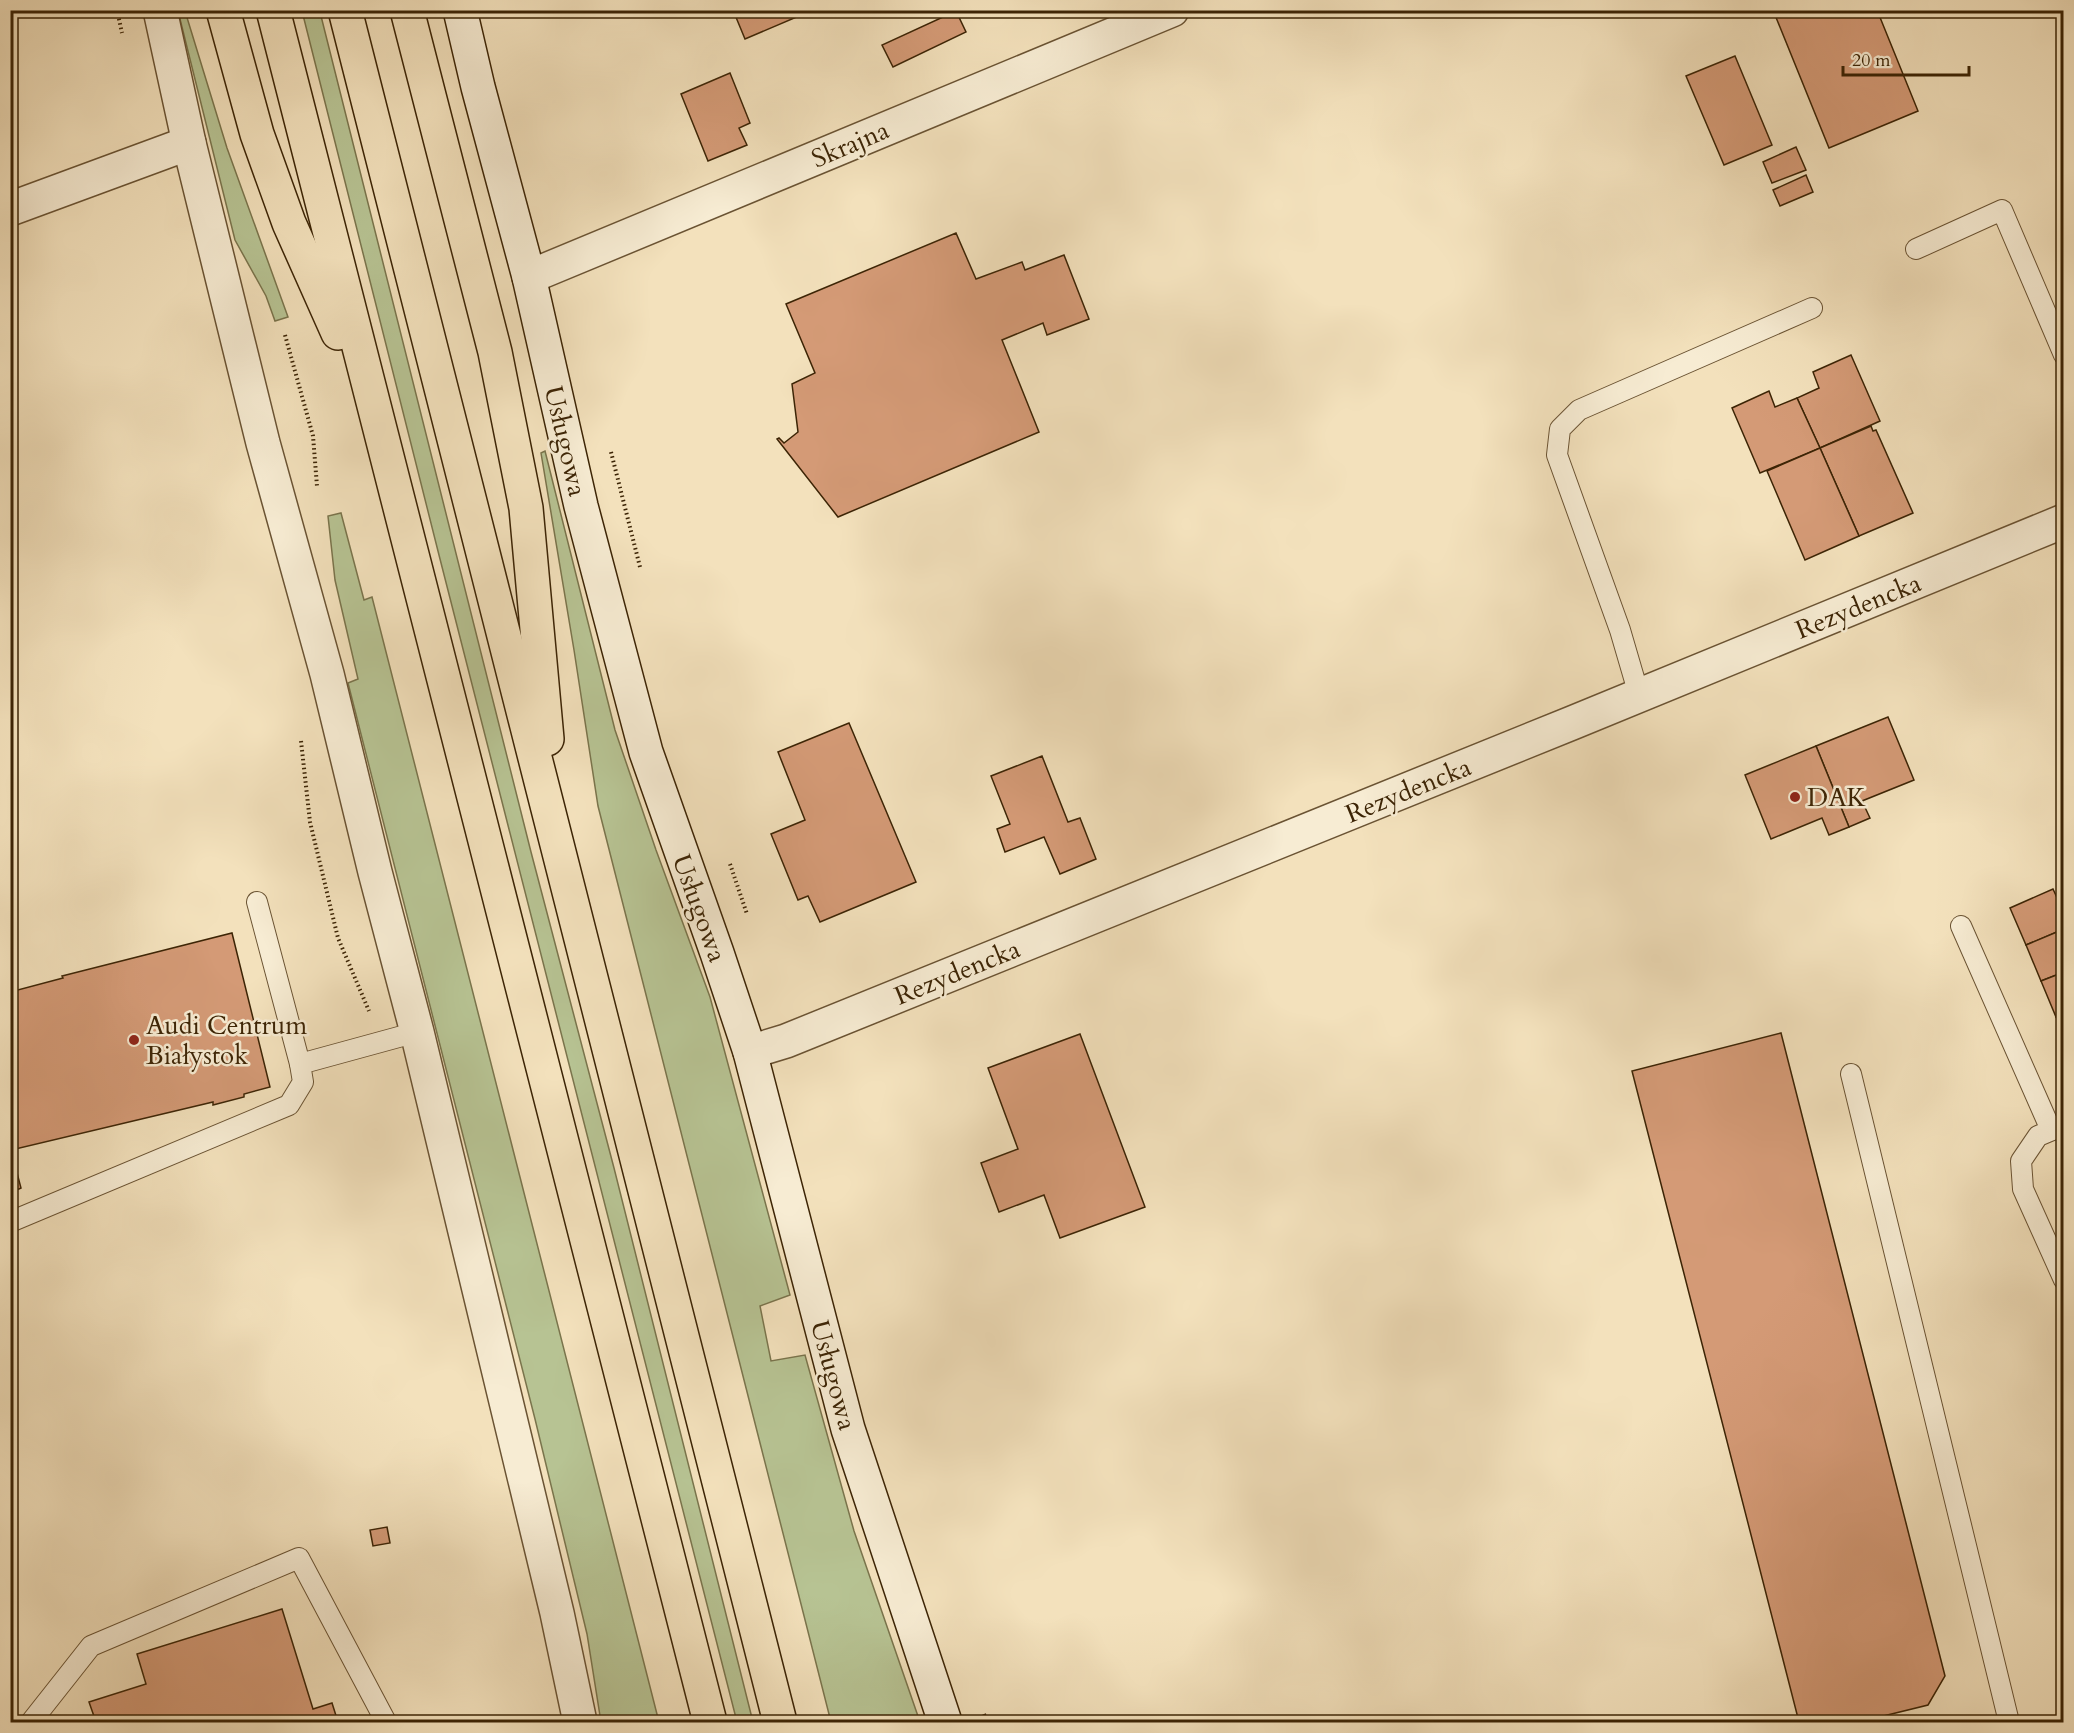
<svg xmlns="http://www.w3.org/2000/svg" width="2074" height="1733" viewBox="0 0 2074 1733" font-family="Cardo,serif">
  <style>
    .green { fill: #b7c393; stroke: #7a744c; stroke-width: 1.5 }
    .building { fill: #d49a76; stroke: #3c2405; stroke-width: 1.5 }
    .lines { fill: none; stroke-linecap: round; stroke-linejoin: round }
    .lane-casing { stroke: #6a5333; stroke-width: 22 }
    .street-casing { stroke: #6a5333; stroke-width: 36 }
    .secondary-casing { stroke: #3c2405; stroke-width: 36 }
    .primary-casing { stroke: #3c2405; stroke-width: 36 }
    .path { stroke: #3c2405; stroke-width: 4; stroke-dasharray: 1.5 3; stroke-linecap: butt }
    .lane { stroke: #f7ecd3; stroke-width: 20 }
    .street { stroke: #f7ecd3; stroke-width: 33 }
    .secondary { stroke: #f7ecd3; stroke-width: 33 }
    .primary { stroke: #f3e1bc; stroke-width: 33 }
    .poi-dot { fill: #8f2418; stroke: #f7ecd3; stroke-width: 2 }
    .labels { text-anchor: middle; stroke-width: 5; stroke-linejoin: round; paint-order: stroke }
    .street-label { font-size: 26px; fill: #3c2405; stroke: #f7ecd3 }
    .poi-label { font-size: 26px; fill: #3c2405; stroke: #f7ecd3; text-anchor: start }
  </style>
  <rect width="100%" height="100%" fill="#f3e1bc"/>
  <filter id="stains"><feTurbulence type="fractalNoise" baseFrequency=".00333" numOctaves="4"/><feColorMatrix values="0 0 0 0 .2 0 0 0 0 .09 0 0 0 0 .02 0 0 0 .5 -.17"/></filter>
  <radialGradient id="worn" r=".72"><stop offset=".6" stop-color="#630" stop-opacity="0"/><stop offset="1" stop-color="#630" stop-opacity=".3"/></radialGradient>
  <g class="green">
    <path d="M178,11H185L227,148L288,317L275,321L266,296L235,240Z"/>
    <path d="M302,11L320,12L531,852L614,1168L753,1722H737L440,559Z"/>
    <path d="M545,451L615,730L656,850L710,997L790,1295L760,1306L771,1361L805,1355L854,1531L920,1722H831L598,806L574,650L541,453Z"/>
    <path d="M341,513L364,600L372,597L659,1722H601L587,1634L535,1419L348,683L358,679L335,580L328,516Z"/>
  </g>
  <g class="building">
    <path d="M733,10H813L745,39Z"/>
    <path d="M1773,10H1877L1918,111L1829,148Z"/>
    <path d="M956,11L966,32L893,67L882,45Z"/>
    <path d="M1735,56L1772,145L1724,165L1686,76Z"/>
    <path d="M730,73L750,123L739,128L747,145L708,161L681,94Z"/>
    <path d="M1796,147L1806,170L1772,183L1763,162Z"/>
    <path d="M1806,175L1813,192L1780,206L1773,190Z"/>
    <path d="M956,233L976,279L1022,262L1025,270L1064,255L1089,319L1047,335L1043,323L1002,340L1039,432L838,517L777,439L779,438L784,443L798,432L792,384L815,373L786,304Z"/>
    <path d="M1851,355L1880,421L1820,448L1797,398L1819,388L1813,372Z"/>
    <path d="M1769,391L1775,407L1797,398L1820,448L1760,473L1732,408Z"/>
    <path d="M1871,426L1873,431L1876,430L1913,513L1859,536L1820,448Z"/>
    <path d="M1820,448L1859,536L1805,560L1767,471Z"/>
    <path d="M1888,717L1914,780L1862,801L1870,818L1849,827L1816,746Z"/>
    <path d="M849,723L916,882L820,922L808,896L798,900L771,834L805,820L778,752Z"/>
    <path d="M1816,746L1849,827L1829,835L1822,818L1771,839L1745,775Z"/>
    <path d="M1042,756L1068,822L1080,818L1096,859L1060,874L1044,837L1005,852L997,829L1010,824L991,776Z"/>
    <path d="M2053,889L2064,913V929L2026,945L2010,908Z"/>
    <path d="M2064,929V972L2041,981L2026,945Z"/>
    <path d="M232,933L270,1087L244,1094V1097L213,1105V1102L11,1150L21,1188L10,1193V992L63,978L62,976Z"/>
    <path d="M2064,972V1014L2056,1017L2041,981Z"/>
    <path d="M2064,1014V1035L2056,1017Z"/>
    <path d="M1781,1033L1945,1676L1928,1705L1859,1722H1799L1632,1071Z"/>
    <path d="M1080,1034L1145,1207L1060,1238L1044,1195L999,1212L981,1163L1018,1149L988,1068Z"/>
    <path d="M387,1527L390,1543L373,1546L370,1530Z"/>
    <path d="M282,1609L313,1709L332,1703L338,1722H96L89,1702L146,1684L137,1654Z"/>
  </g>
  <g class="lines">
    <g class="lane-casing">
      <g id="lane">
        <path d="M1916,249L2002,210L2064,355"/>
        <path d="M1639,695L1620,630L1557,455L1560,429L1579,410L1812,308"/>
        <path d="M257,902L300,1064"/>
        <path d="M1961,926L2051,1130"/>
        <path d="M1851,1074L2009,1722"/>
        <path d="M2064,1125L2038,1136L2021,1161L2023,1189L2064,1280"/>
        <path d="M10,1222L289,1105L303,1082L300,1064L417,1032"/>
        <path d="M31,1722L91,1646L299,1558L386,1722"/>
      </g>
    </g>
    <g class="street-casing">
      <g id="street">
        <path d="M160,10L189,143L263,443L327,674L375,872L417,1032L557,1613L580,1722"/>
        <path d="M10,209L189,143"/>
        <path d="M529,277L1172,10"/>
        <path d="M750,1052L786,1041L1572,723L2064,521"/>
      </g>
    </g>
    <g class="secondary-casing">
      <path id="secondary" d="M460,10L478,87L529,277L581,506L646,752L717,953L750,1052L848,1429L945,1722"/>
    </g>
    <g class="primary-casing">
      <g id="primary">
        <path d="M223,10L257,134L289,223L338,333"/>
        <path d="M273,10L710,1722"/>
        <path d="M345,10L780,1722"/>
        <path d="M407,10L495,352L526,508L547,739"/>
      </g>
    </g>
    <g class="path">
      <path d="M117,10L122,33"/>
      <path d="M285,335L313,436L317,486"/>
      <path d="M611,452L640,567"/>
      <path d="M301,741L310,822L338,938L369,1011"/>
      <path d="M730,864L747,914"/>
      <path d="M984,1714L987,1722"/>
    </g>
    <use href="#lane" class="lane"/>
    <use href="#street" class="street"/>
    <use href="#secondary" class="secondary"/>
    <use href="#primary" class="primary"/>
  </g>
  <g class="poi-dot">
    <circle cx="1795" cy="797" r="6"/>
    <circle cx="134" cy="1040" r="6"/>
  </g>
  <g class="labels">
    <g class="street-label">
      <text transform="translate(850 144) rotate(-23)" y="9">Skrajna</text>
      <text transform="translate(566 441) rotate(77)" y="9">Usługowa</text>
      <text transform="translate(1858 606) rotate(-22)" y="9">Rezydencka</text>
      <text transform="translate(1408 790) rotate(-22)" y="9">Rezydencka</text>
      <text transform="translate(700 908) rotate(70)" y="9">Usługowa</text>
      <text transform="translate(957 972) rotate(-22)" y="9">Rezydencka</text>
      <text transform="translate(834 1375) rotate(75)" y="9">Usługowa</text>
    </g>
    <g class="poi-label">
      <text x="1807" y="806">DAK</text>
      <text x="146" y="1034">Audi Centrum<tspan x="146" dy="30">Białystok</tspan></text>
    </g>
  </g>
  <rect width="2074" height="1733" fill="none" stroke="#f3e1bc" stroke-width="36"/>
  <rect x="12" y="12" width="2050" height="1709" fill="none" stroke="#3c2405" stroke-width="3"/>
  <rect x="18" y="18" width="2038" height="1697" fill="none" stroke="#3c2405" stroke-width="1.5"/>
  <path d="M1843 66v9h126v-9" fill="none" stroke="#3c2405" stroke-width="3"/>
  <text x="1852" y="66" font-size="18" fill="#3c2405" stroke="#f7ecd3" stroke-width="4.5" paint-order="stroke">20 m</text>
  <rect width="100%" height="100%" filter="url(#stains)"/>
  <rect width="100%" height="100%" fill="url(#worn)"/>
</svg>
